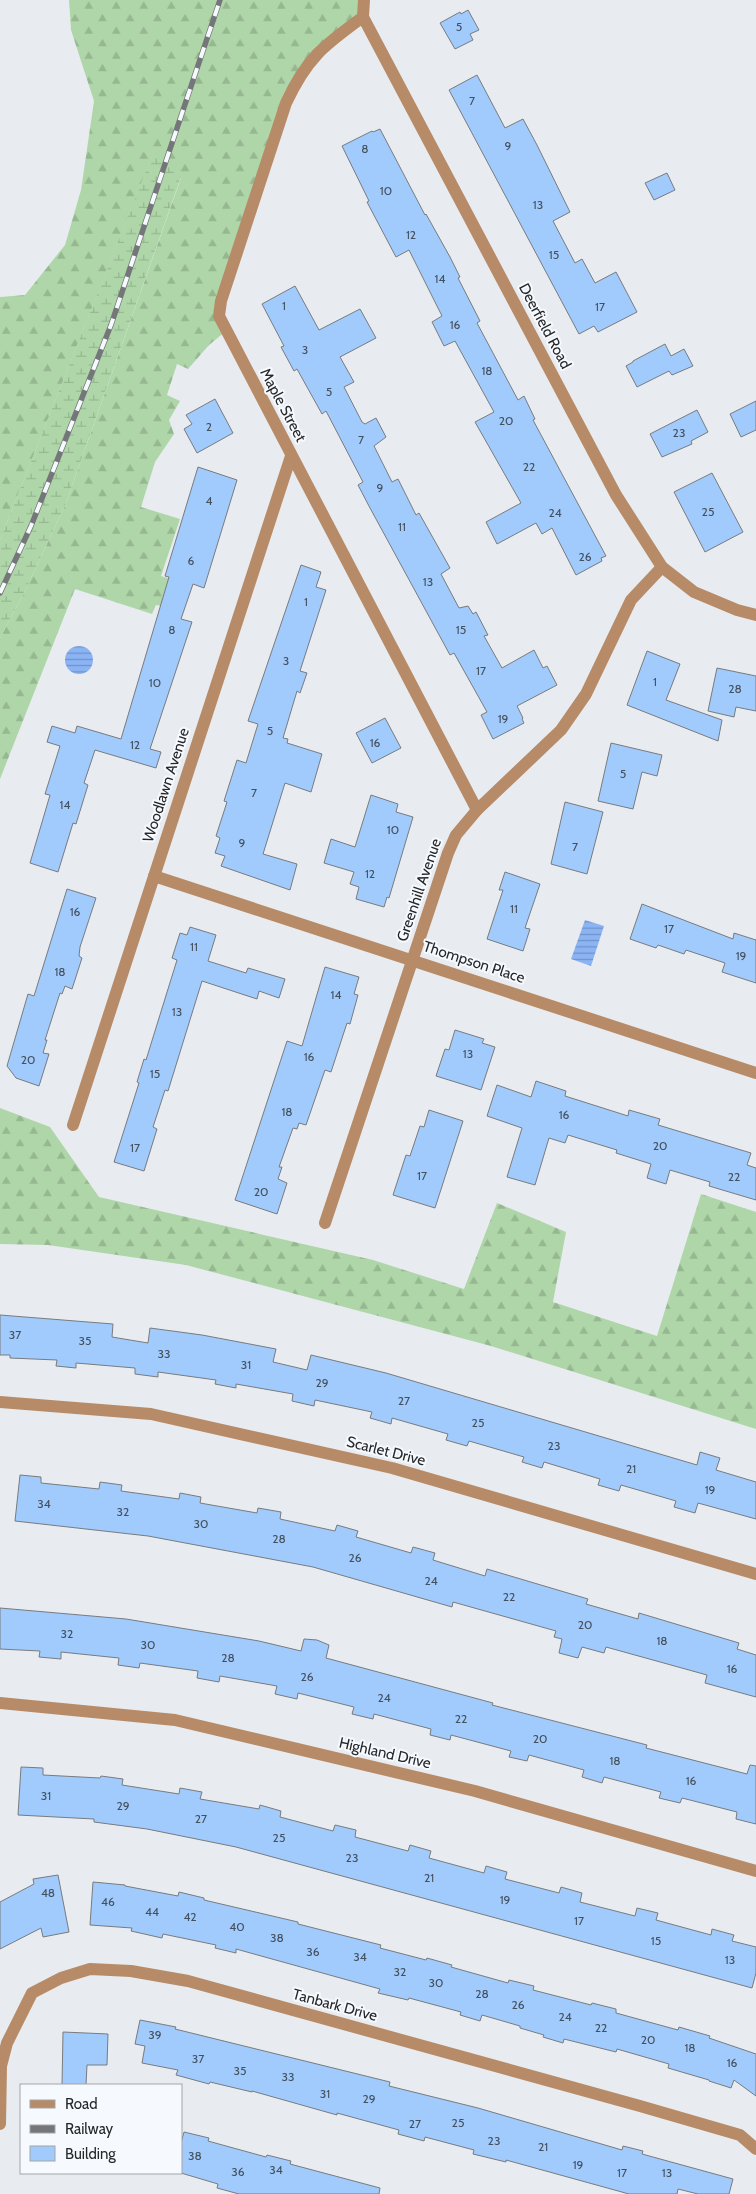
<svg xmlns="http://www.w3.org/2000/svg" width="756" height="2194" viewBox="0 0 756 2194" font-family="Cabin,sans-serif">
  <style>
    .forest { fill: url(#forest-firs) }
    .wetland { fill: url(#wetland-marsh) }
    .water { fill: url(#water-rules) }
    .building { fill: #a0cbfc; stroke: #787b7f }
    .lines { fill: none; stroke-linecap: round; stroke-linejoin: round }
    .street { stroke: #b78b67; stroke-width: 12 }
    .rail-casing { stroke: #747679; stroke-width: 5.5 }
    .rail { stroke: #f6f9fd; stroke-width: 4; stroke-dasharray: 11; stroke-linecap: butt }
    .labels { text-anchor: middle; stroke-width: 4; stroke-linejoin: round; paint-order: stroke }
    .number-label { font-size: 12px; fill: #44505e }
    .street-label { font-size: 15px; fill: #262729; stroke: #f6f9fd }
  </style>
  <defs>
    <pattern id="forest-firs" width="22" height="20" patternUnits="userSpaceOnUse" patternTransform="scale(1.25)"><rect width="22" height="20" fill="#afd6a8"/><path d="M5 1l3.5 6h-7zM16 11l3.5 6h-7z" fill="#96b891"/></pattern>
    <pattern id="wetland-marsh" width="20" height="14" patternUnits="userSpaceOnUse" patternTransform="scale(1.25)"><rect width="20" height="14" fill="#afd6a8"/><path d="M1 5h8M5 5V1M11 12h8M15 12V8" fill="none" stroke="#96b891"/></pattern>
    <pattern id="water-rules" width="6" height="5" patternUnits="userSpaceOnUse" patternTransform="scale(1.25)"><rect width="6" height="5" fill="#8bb4f5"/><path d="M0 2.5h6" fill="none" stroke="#7192c6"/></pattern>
  </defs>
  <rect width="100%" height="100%" fill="#e8ecf0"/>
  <g class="forest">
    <path d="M69,0H364L363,17L298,78L221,301L226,331L209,345L188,369L177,364L167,395L180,401L169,420L174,434L155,462L141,507L180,519L161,576L190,585L184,611L156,605L152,614L75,589L0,779V638L25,591L66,503L181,178L155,149L0,540V297L25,295L65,245L81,190L94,101L71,30Z"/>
    <path d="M0,1108L50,1127L99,1197L373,1260L464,1289L497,1203L566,1232L553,1302L657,1336L701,1194L756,1212V1429L491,1346L186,1265L48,1245L0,1244Z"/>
  </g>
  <path class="wetland" d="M155,148L181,177L66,503L25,591L0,638V540Z"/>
  <g class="water">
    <circle cx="79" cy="660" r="14"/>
    <path d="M585,920L604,926L591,966L571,959Z"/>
  </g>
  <g class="building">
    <path d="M468,10L479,30L470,34L473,40L455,49L440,23L460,12L461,14Z"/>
    <path d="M477,75L505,128L523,119L537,145L570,212L553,221L575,263L582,259L595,283L616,272L637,312L598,332L594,326L579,334L449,90Z"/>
    <path d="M380,129L425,215L426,214L450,257L460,277L458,278L480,321L477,323L518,400L524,396L535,419L533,420L606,556L601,558L602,561L576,575L552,528L542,534L536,523L497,544L486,522L521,503L475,422L494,412L455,341L444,346L432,322L442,316L409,250L396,257L367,202L369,201L342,146L372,131L373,132Z"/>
    <path d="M667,173L675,190L654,200L645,183Z"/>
    <path d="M295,286L319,330L360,309L376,338L340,357L354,382L344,387L362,422L365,424L376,418L386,437L374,446L392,482L398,479L416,515L419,513L450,568L441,574L459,608L468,606L473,614L476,612L488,635L484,636L502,668L534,650L543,668L547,666L557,685L517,706L523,718L522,719L524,723L493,739L481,715L487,712L454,653L450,655L370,508L358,485L363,482L326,411L322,414L297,369L294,371L281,347L284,346L262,304Z"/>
    <path d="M665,344L671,356L684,349L693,366L672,375L669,371L637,387L626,366L633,362V361Z"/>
    <path d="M215,399L233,433L197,453L184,429L192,424L186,415Z"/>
    <path d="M756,401V430L741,437L730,414Z"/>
    <path d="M697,410L708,432L691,441L692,444L662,457L650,434Z"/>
    <path d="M198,467L237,480L204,588L193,584L181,619L192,622L150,749L161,752L156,768L95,750L84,783L88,785L76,824L73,823L58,872L30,863L50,795L45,794L60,746L47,742L52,726L75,733L77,726L121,739L169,577L165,576Z"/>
    <path d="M712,473L743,532L705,552L674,492Z"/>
    <path d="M301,565L321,572L316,587L326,590L300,671L307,673L300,693L297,691L283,738L288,739L287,743L322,754L311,792L285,783L263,854L297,864L290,890L221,866L225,856L215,853L220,838L216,836L227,802L224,801L237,760L246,763L258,724L248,721Z"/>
    <path d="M647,651L680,664L666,700L722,720L718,741L627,705Z"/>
    <path d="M717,668L756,676V711L736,707L734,717L708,711Z"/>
    <path d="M385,718L401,748L372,763L356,733Z"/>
    <path d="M611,743L662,755L657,776L642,772L633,809L598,801Z"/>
    <path d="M371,795L398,804L396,812L413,817L389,898L387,897L384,907L356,899L359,887L350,884L354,872L324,863L331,839L355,847Z"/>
    <path d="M565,802L603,812L587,874L551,864Z"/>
    <path d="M505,872L540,884L525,928L530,929L523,951L487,939L503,890H499Z"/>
    <path d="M67,889L96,898L80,947L79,956L82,958L72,989L65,986L62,994L60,993L45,1040H47L43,1053L49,1054L39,1086L16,1078L7,1066L28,994L34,996Z"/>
    <path d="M642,904L733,939L734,933L756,940V983L722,972L725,963L686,950L684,954L658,945L656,948L630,939Z"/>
    <path d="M190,927L216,935L208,961L246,973L248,968L285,979L279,998L259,991L257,999L202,981L168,1091L165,1090L153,1127L157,1129L144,1171L114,1162L139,1083L137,1082L144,1059L146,1060L177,960L172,958L180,933L187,935Z"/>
    <path d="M325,967L359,977L354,994L358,995L350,1024L347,1023L331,1072L325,1070L306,1125L299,1123L297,1129L293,1128L279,1167H282L278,1179L287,1183L277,1214L235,1200L287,1041L302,1046Z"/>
    <path d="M455,1030L484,1039L482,1043L495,1047L481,1090L436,1076L445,1049L449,1050Z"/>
    <path d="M536,1081L566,1091L565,1096L628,1116L629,1110L660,1119L658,1125L751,1153L747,1165L756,1168V1200L709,1186L710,1182L670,1170L666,1184L647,1178L651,1164L616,1153L617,1150L568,1135L565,1143L549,1138L535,1185L507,1177L522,1128L487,1116L497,1085L531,1097Z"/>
    <path d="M429,1110L463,1121L435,1208L393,1195L406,1155L410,1156L420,1126L424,1127Z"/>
    <path d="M0,1315L113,1324L112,1337L148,1343L150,1328L202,1335L276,1349L273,1362L307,1370L311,1355L386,1373L697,1465L700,1452L720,1458L716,1470L756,1482V1519L698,1503L695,1513L674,1507L676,1501L621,1485L619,1491L598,1485L600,1479L544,1462L542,1468L522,1462L524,1457L469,1441L467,1446L446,1440L448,1434L392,1418L391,1424L370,1418L372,1412L315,1400L314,1406L292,1401L293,1394L236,1384V1388L215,1384L216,1380L158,1372V1377L135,1374V1368L76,1363V1368L56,1366L57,1360L10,1358V1355H0Z"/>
    <path d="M20,1475L41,1477V1483L99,1489L100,1482L122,1485L121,1491L179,1499L180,1493L201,1497L200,1503L257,1513L258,1508L281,1512L280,1519L335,1531L337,1525L358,1531L356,1537L411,1553L413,1547L435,1553L433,1560L485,1576L487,1569L588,1599L586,1604L638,1619L639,1613L739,1643L737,1649L756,1655V1697L705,1683L707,1675L606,1647L604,1653L582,1647L578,1658L559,1653L562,1639L554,1637L556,1631L453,1602L452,1607L313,1567L148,1536L15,1521Z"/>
    <path d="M0,1608L126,1619L259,1641L301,1651L304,1639L317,1640L329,1645L326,1658L493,1703L492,1705L647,1745L646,1748L747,1774L750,1765L756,1766V1824L736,1819L737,1812L682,1798L680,1803L659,1798L661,1792L604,1777L602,1783L582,1777L584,1770L529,1755L527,1761L509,1757L511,1751L451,1735L450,1740L430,1735L431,1729L374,1714L373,1719L352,1714L354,1707L298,1693L297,1699L275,1694L277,1686L220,1676L219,1682L197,1678L198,1671L140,1663L139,1668L118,1665L119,1658L61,1652V1659L39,1657L40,1651L0,1649Z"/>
    <path d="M21,1767L43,1768V1775L100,1778L101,1776L123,1779L122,1785L179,1794L180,1788L202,1792L200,1799L259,1809L260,1805L281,1811L280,1817L333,1831L335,1825L356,1830L355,1837L408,1851L410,1845L431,1851L429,1858L484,1873L486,1866L507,1872L505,1879L559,1893L561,1887L582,1893L580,1902L635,1916L637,1908L658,1913L656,1920L711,1935L712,1929L734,1935L732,1941L756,1947V1973L752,1988L236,1847L147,1829L94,1822V1819L18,1815Z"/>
    <path d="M58,1875L69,1932L43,1937L41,1928L0,1949V1902L34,1884L33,1879Z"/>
    <path d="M93,1882L125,1885V1886L178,1896L179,1892L204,1898V1900L298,1922V1924L381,1945L380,1948L426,1960L427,1958L452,1965L451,1967L508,1983L509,1980L534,1986L533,1990L591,2005L592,2003L616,2009V2013L678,2030L679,2027L710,2036L709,2038L756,2054V2096L734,2080L731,2088L709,2081V2080L668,2068L669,2064L617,2049L616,2052L564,2039L563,2043L543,2037L544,2035L520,2028V2026L482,2015L480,2021L460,2015L461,2012L409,1998L408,2000L378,1993L380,1989L236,1949V1953L215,1948L216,1945L163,1934L162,1938L131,1931L132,1928L90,1925Z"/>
    <path d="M140,2020L176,2027L175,2029L390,2082L389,2086L478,2108L622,2150L623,2146L643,2151L642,2154L733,2179L729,2194H698L678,2189L677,2194H629L506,2160V2162L473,2154L474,2150L425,2137L424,2141L398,2134L399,2130L337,2113V2115L252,2091V2092L210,2082L209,2084L176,2075L178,2070L142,2063L145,2046L135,2044Z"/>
    <path d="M63,2032L108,2034L107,2065H87L86,2085H62Z"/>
    <path d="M184,2132L209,2138L208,2141L266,2157L267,2155L291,2161L290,2164L380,2188L379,2194H239L217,2188L218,2184L181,2173V2143Z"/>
  </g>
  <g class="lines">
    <g class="street">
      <path d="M364,0L363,17L616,495L662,567L694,592L737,610L756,615"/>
      <path d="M363,17C323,46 307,58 286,103L221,301L219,316L477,810"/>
      <path d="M154,876L756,1073"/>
      <path d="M73,1125L291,456"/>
      <path d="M325,1223L448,853L456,835L477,810L561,730L586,694L631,600L662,567"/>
      <path d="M0,1402L151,1414L392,1468L756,1574"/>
      <path d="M0,1703L175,1720L475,1791L756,1871"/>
      <path d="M0,2124L1,2066L7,2043L32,1993L61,1978L90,1969L131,1971L188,1981L640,2106L740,2135L756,2149"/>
    </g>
    <g class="rail-casing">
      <path id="rail" d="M0,593L31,526L111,325L220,0"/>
    </g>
    <use href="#rail" class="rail"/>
  </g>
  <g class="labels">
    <g class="number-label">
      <text x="459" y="31">5</text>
      <text x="472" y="105">7</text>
      <text x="508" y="150">9</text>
      <text x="365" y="153">8</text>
      <text x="386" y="195">10</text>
      <text x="538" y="209">13</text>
      <text x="411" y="239">12</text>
      <text x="554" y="259">15</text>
      <text x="440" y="283">14</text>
      <text x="284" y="310">1</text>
      <text x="600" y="311">17</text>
      <text x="455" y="329">16</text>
      <text x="305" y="354">3</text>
      <text x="487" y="375">18</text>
      <text x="329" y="396">5</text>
      <text x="506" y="425">20</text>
      <text x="209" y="431">2</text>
      <text x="679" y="437">23</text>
      <text x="361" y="444">7</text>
      <text x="529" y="471">22</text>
      <text x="380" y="492">9</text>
      <text x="209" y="505">4</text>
      <text x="708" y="516">25</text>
      <text x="555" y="517">24</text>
      <text x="402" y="531">11</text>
      <text x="585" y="561">26</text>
      <text x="191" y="565">6</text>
      <text x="428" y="586">13</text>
      <text x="306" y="606">1</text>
      <text x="172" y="634">8</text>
      <text x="461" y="634">15</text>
      <text x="286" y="665">3</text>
      <text x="481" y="675">17</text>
      <text x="655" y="686">1</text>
      <text x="155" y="687">10</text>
      <text x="735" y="693">28</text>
      <text x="503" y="723">19</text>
      <text x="270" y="735">5</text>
      <text x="375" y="747">16</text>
      <text x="135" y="749">12</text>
      <text x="623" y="778">5</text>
      <text x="254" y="797">7</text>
      <text x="65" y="809">14</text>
      <text x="393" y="834">10</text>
      <text x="242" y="847">9</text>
      <text x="575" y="851">7</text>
      <text x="370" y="878">12</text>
      <text x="514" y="913">11</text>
      <text x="75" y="916">16</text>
      <text x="669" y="933">17</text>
      <text x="194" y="951">11</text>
      <text x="741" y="960">19</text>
      <text x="60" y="976">18</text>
      <text x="336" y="999">14</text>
      <text x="177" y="1016">13</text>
      <text x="468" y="1058">13</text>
      <text x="309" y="1061">16</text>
      <text x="28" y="1064">20</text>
      <text x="155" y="1078">15</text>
      <text x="287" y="1116">18</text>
      <text x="564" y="1119">16</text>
      <text x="660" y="1150">20</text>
      <text x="135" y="1152">17</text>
      <text x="422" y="1180">17</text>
      <text x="734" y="1181">22</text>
      <text x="261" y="1196">20</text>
      <text x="15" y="1339">37</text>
      <text x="85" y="1345">35</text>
      <text x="164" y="1358">33</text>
      <text x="246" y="1369">31</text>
      <text x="322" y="1387">29</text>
      <text x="404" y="1405">27</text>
      <text x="478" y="1427">25</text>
      <text x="554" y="1450">23</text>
      <text x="631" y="1473">21</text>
      <text x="710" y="1494">19</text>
      <text x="44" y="1508">34</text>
      <text x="123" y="1516">32</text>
      <text x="201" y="1528">30</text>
      <text x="279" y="1543">28</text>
      <text x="355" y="1562">26</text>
      <text x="431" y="1585">24</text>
      <text x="509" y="1601">22</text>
      <text x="585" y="1629">20</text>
      <text x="67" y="1638">32</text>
      <text x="662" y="1645">18</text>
      <text x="148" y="1649">30</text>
      <text x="228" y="1662">28</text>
      <text x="732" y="1673">16</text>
      <text x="307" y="1681">26</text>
      <text x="384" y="1702">24</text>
      <text x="461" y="1723">22</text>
      <text x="540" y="1743">20</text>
      <text x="615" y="1765">18</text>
      <text x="691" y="1785">16</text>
      <text x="46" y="1800">31</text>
      <text x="123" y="1810">29</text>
      <text x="201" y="1823">27</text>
      <text x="279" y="1842">25</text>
      <text x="352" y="1862">23</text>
      <text x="429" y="1882">21</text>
      <text x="48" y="1897">48</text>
      <text x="505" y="1904">19</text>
      <text x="108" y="1906">46</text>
      <text x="152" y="1916">44</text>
      <text x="190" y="1921">42</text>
      <text x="579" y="1925">17</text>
      <text x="237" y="1931">40</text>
      <text x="277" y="1942">38</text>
      <text x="656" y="1945">15</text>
      <text x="313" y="1956">36</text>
      <text x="360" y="1961">34</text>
      <text x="730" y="1964">13</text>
      <text x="400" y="1976">32</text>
      <text x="436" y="1987">30</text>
      <text x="482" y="1998">28</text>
      <text x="518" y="2009">26</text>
      <text x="565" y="2021">24</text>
      <text x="601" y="2032">22</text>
      <text x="155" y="2039">39</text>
      <text x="648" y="2044">20</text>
      <text x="690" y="2052">18</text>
      <text x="198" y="2063">37</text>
      <text x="732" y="2067">16</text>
      <text x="240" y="2075">35</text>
      <text x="288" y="2081">33</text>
      <text x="325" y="2098">31</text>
      <text x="369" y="2103">29</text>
      <text x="458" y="2127">25</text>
      <text x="415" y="2128">27</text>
      <text x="494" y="2145">23</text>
      <text x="543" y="2151">21</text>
      <text x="195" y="2160">38</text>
      <text x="578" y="2169">19</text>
      <text x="276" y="2174">34</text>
      <text x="238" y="2176">36</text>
      <text x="622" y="2177">17</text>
      <text x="667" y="2177">13</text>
    </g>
    <g class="street-label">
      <text transform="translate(545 326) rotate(62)" y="5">Deerfield Road</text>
      <text transform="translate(283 405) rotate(62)" y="5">Maple Street</text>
      <text transform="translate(166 785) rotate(-72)" y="5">Woodlawn Avenue</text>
      <text transform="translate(419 890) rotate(-71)" y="5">Greenhill Avenue</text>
      <text transform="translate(474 962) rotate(18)" y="5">Thompson Place</text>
      <text transform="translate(386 1451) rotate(14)" y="5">Scarlet Drive</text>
      <text transform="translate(385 1753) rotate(13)" y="5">Highland Drive</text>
      <text transform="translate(335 2005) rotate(15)" y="5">Tanbark Drive</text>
    </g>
  </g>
  <rect x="20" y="2084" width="162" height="90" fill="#f6f9fd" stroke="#a3a5a8"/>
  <rect x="30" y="2100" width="25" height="8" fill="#b78b67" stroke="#a3a5a8"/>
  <text x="65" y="2109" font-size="15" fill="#262729">Road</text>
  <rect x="30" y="2125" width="25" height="8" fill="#747679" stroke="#a3a5a8"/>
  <text x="65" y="2134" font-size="15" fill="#262729">Railway</text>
  <rect x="30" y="2146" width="25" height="15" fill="#a0cbfc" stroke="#a3a5a8"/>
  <text x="65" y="2159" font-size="15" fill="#262729">Building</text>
</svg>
